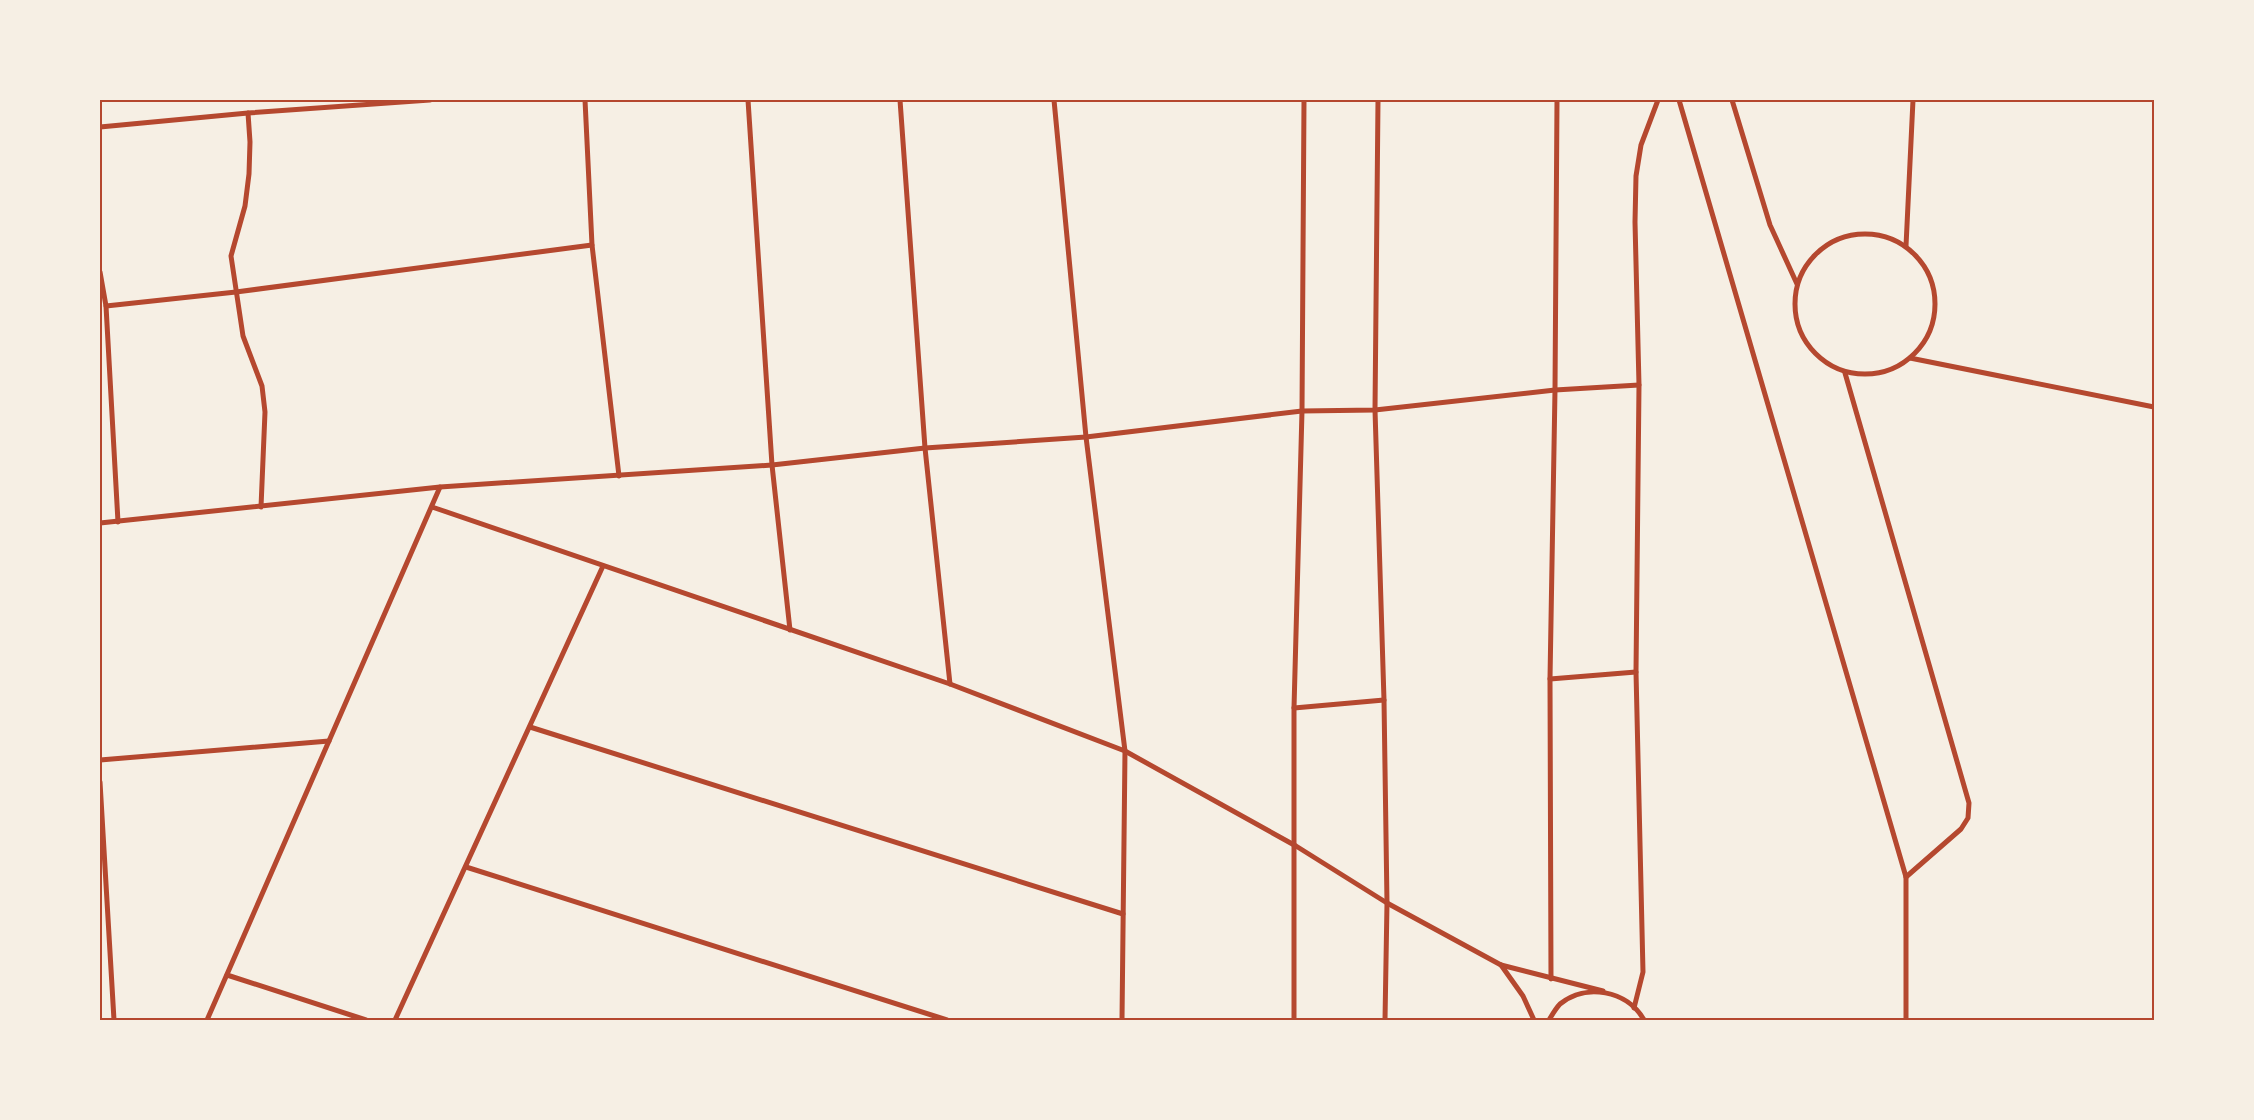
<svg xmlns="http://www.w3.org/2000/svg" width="2254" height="1120" viewBox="0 0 2254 1120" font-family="'Public Sans',sans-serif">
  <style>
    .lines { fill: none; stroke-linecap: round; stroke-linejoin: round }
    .minor { stroke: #b5482f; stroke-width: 5 }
    .neatline { fill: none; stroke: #b5482f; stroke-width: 2 }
  </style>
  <rect width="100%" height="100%" fill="#f6efe4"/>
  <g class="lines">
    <g class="minor">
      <path d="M585,100L592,245L619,476"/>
      <path d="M748,100L772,465L790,630"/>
      <path d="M900,100L925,448L950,684"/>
      <path d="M1054,100L1086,437L1125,751L1122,1020"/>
      <path d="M1378,100L1375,410L1384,700L1387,903L1385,1020"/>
      <path d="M1679,100L1906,877V1020"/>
      <path d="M1732,100L1770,225L1797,284"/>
      <path d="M248,113L250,142L249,174L245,206L231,256L243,336L262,386L265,412L261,507"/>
      <path d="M100,127L248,113L430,100"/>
      <circle cx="1865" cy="304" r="70"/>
      <path d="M1906,246L1913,100"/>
      <path d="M100,272L106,306L118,522"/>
      <path d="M106,306L236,292L592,245"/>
      <path d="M1910,358L2154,407"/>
      <path d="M1845,373L1969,803L1968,818L1961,829L1906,877"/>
      <path d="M432,507L950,684L1125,751L1296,846L1387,903L1501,965L1603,991"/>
      <path d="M100,523L440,487L772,465L925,448L1086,437L1302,411L1375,410L1555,390L1639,385"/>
      <path d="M1550,679L1636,672"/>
      <path d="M1294,708L1384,700"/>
      <path d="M530,727L1123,914"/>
      <path d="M100,760L329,741"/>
      <path d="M100,782L114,1020"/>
      <path d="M466,867L947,1020"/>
      <path d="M1501,965L1523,996L1534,1020"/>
      <path d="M227,975L366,1020"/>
      <path d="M1551,979L1550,679L1555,390L1557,100"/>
      <path d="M1634,1008L1643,972L1636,672L1639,385L1635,222L1636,176L1641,145L1658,100"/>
      <path d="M207,1020L440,487"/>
      <path d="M395,1020L603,566"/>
      <path d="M1294,1020V708L1302,411L1304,100"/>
      <path d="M1549,1020C1552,1015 1556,1008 1560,1004C1586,983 1627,990 1644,1020"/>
    </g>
  </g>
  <rect width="2254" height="1120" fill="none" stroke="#f6efe4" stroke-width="202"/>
  <rect x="101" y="101" width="2052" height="918" class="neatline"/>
</svg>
